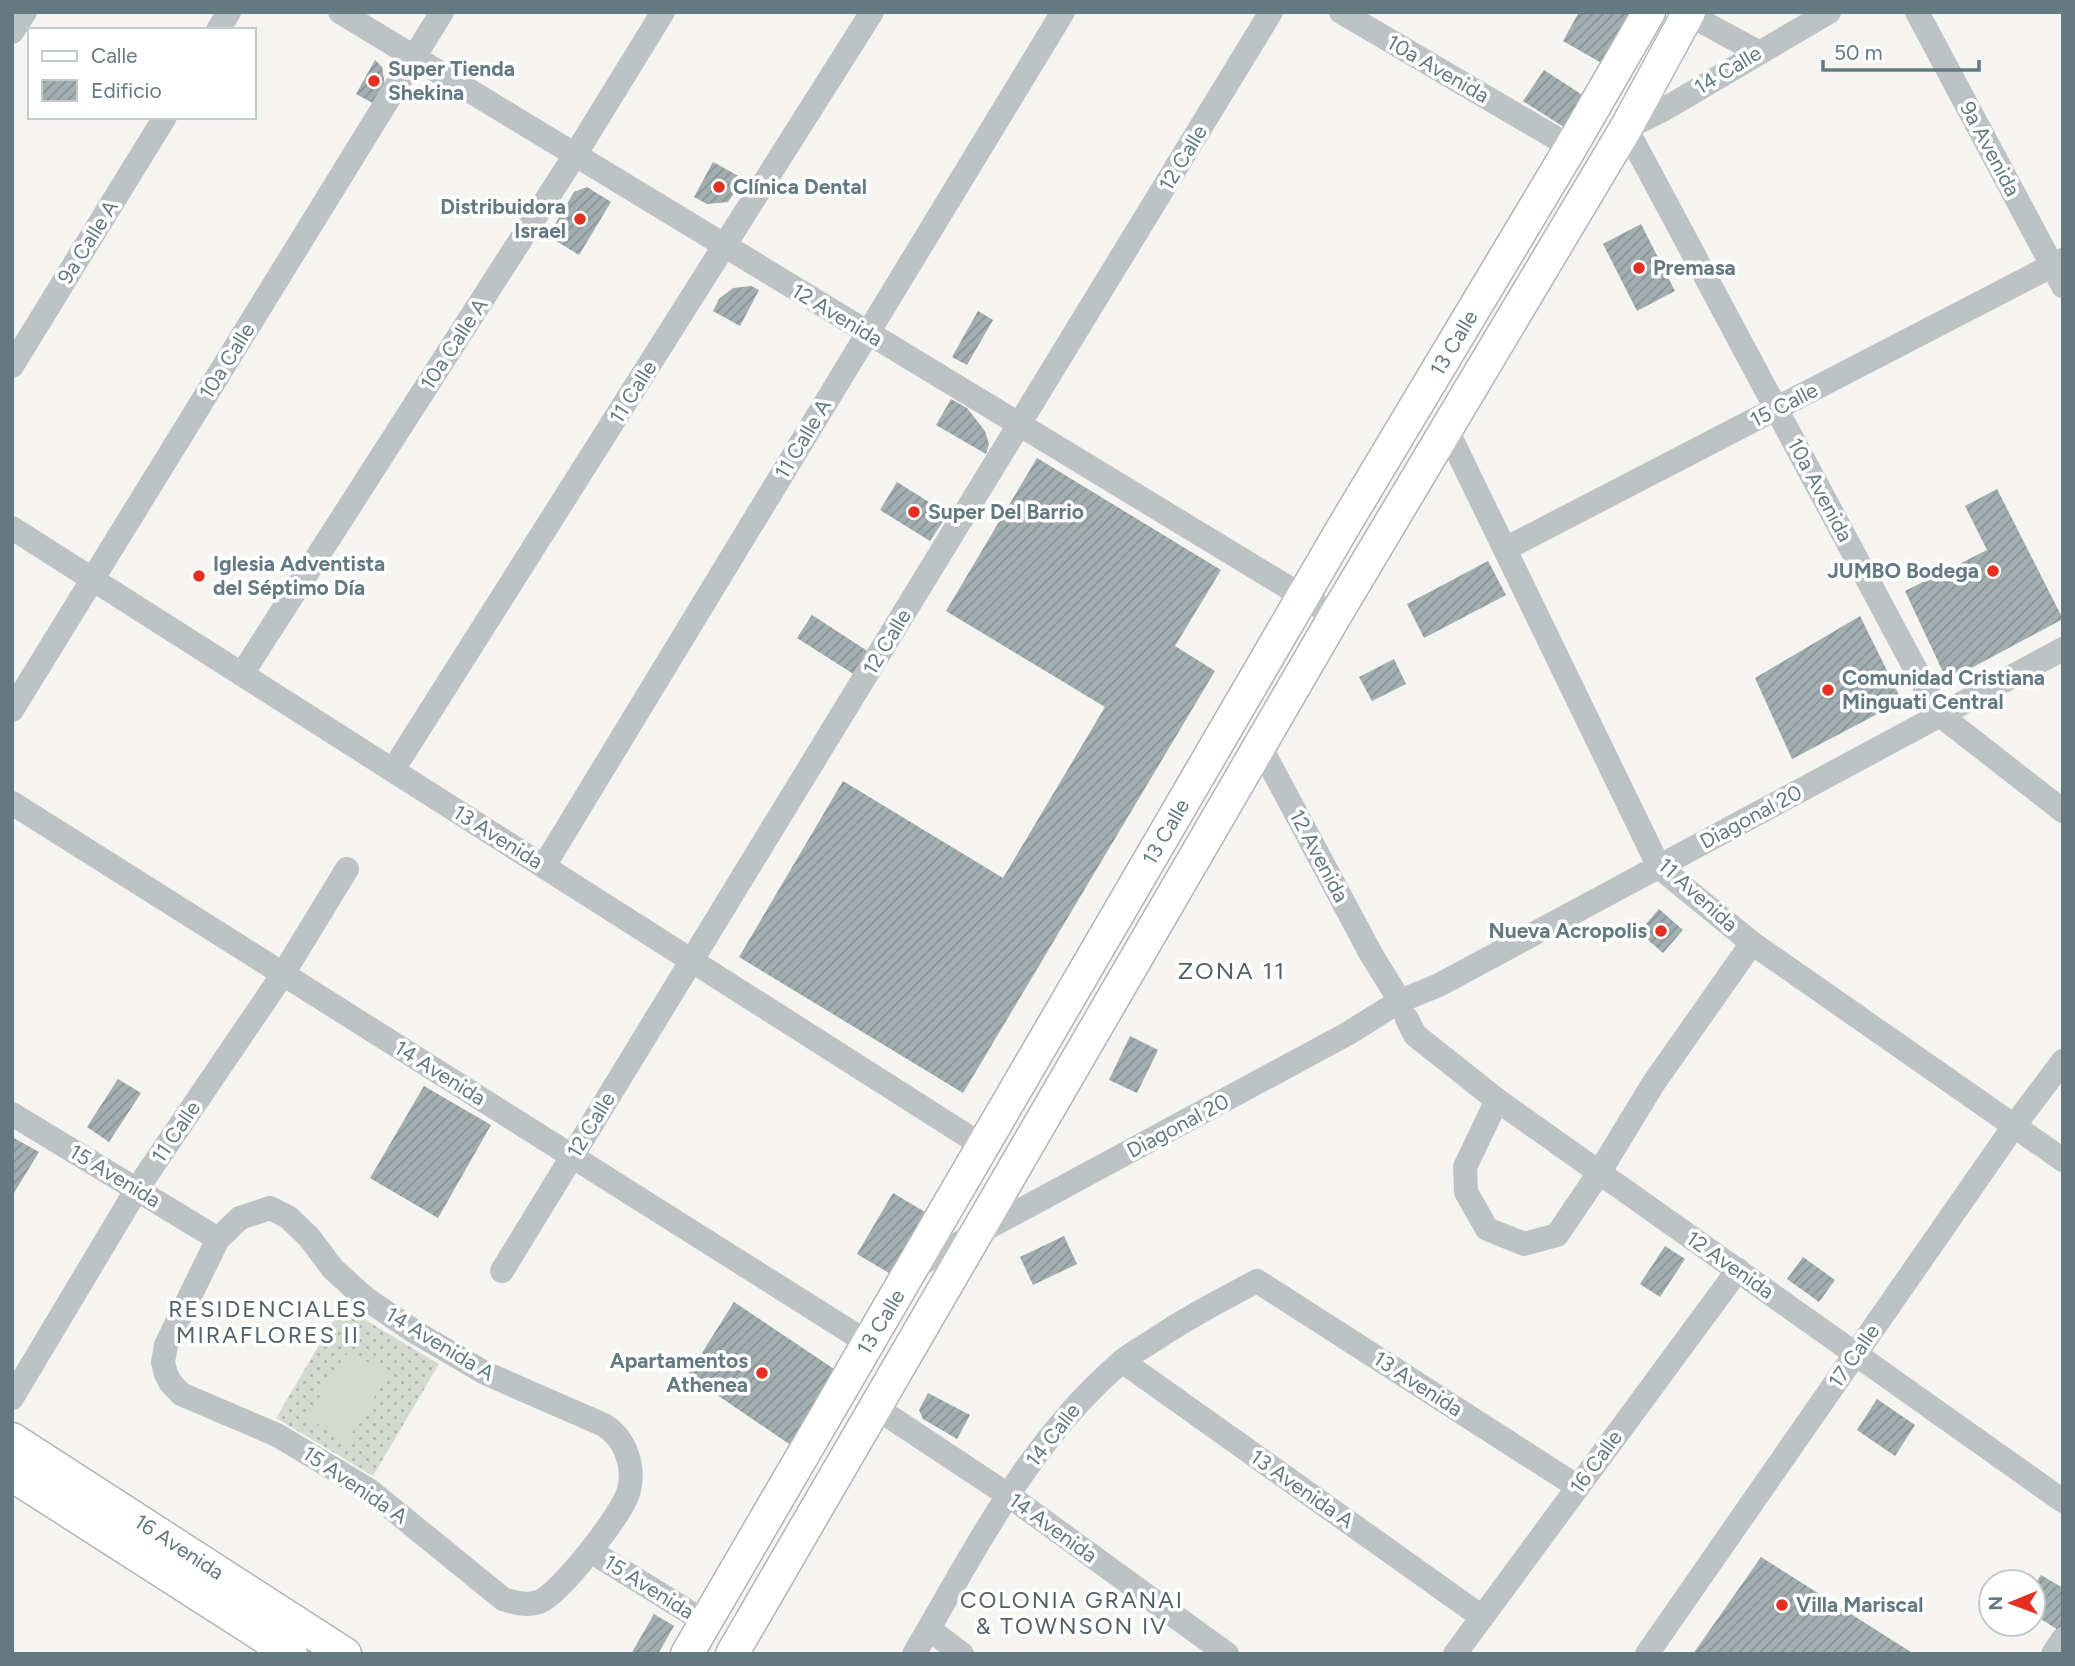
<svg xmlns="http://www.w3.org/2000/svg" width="2075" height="1666" viewBox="0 0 2075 1666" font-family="Figtree,sans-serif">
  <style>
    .grass { fill: url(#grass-dots) }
    .pitch { fill: #d5dad0 }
    .building { fill: url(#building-hatch) }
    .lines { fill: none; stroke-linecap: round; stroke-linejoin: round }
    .major-casing { stroke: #afb6b8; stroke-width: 35 }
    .minor { stroke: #bdc3c5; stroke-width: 24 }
    .major { stroke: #fff; stroke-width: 32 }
    .poi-dot { fill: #e42f22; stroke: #fff; stroke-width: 2.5 }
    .labels { text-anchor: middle; stroke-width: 7; stroke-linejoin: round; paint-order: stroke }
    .poi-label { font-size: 21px; font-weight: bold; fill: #637a82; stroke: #fff; text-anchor: start }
    .street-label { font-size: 21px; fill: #637a82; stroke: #fff }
    .neighbourhood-label { font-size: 23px; letter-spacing: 2px; fill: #516167; stroke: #fff }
    .quarter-label { font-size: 24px; letter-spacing: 2px; fill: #516167; stroke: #fff }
  </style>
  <defs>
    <pattern id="grass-dots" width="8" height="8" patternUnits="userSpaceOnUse" patternTransform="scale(1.75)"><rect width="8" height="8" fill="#d5dad0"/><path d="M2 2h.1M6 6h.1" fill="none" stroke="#b0b6ae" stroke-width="1.8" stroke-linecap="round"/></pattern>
    <pattern id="building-hatch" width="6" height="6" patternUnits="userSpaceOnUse" patternTransform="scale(1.75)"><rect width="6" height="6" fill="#a2aeb0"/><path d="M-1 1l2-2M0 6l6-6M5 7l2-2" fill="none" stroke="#889395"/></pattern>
  </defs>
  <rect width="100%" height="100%" fill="#f5f4f1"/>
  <path class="grass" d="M342,1306L439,1364L373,1476L276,1418Z"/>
  <path class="pitch" d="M349,1350L388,1375L346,1443L307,1417Z"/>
  <g class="building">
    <path d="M1579,12H1635L1605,65L1563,41Z"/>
    <path d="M375,60L382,67L385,86L378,106L356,94Z"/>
    <path d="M1544,70L1587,98L1567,129L1523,101Z"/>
    <path d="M713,162L744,179L728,202L707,204L694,197Z"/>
    <path d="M587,187L611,202L579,255L548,236L574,192Z"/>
    <path d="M1641,224L1675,291L1637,311L1603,244Z"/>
    <path d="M751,286L759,290L740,326L713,311L719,299L733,288Z"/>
    <path d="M978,311L993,320L967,365L952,357Z"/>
    <path d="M951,399L967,408L985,431L989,444L986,454L936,425Z"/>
    <path d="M1037,458L1221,570L1175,646L1215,671L963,1093L739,957L843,781L1003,878L1105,707L946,611Z"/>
    <path d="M897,482L948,514L930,541L880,510Z"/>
    <path d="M1997,489L2063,619L1960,674L1943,672L1905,591L1987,550L1965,506Z"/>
    <path d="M1488,561L1506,595L1424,638L1407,604Z"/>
    <path d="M812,615L869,652L855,675L797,638Z"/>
    <path d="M1860,616L1902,701L1792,759L1755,678Z"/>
    <path d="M1394,659L1406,684L1372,701L1359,677Z"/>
    <path d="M1659,909L1683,930L1663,953L1639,932Z"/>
    <path d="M1130,1036L1158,1050L1137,1093L1109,1080Z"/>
    <path d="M118,1079L141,1093L109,1142L87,1127Z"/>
    <path d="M424,1086L491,1125L438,1218L370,1178Z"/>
    <path d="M12,1137L39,1152L14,1193L12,1192Z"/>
    <path d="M893,1193L925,1212L889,1273L857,1254Z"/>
    <path d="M1064,1236L1077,1264L1033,1285L1020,1257Z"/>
    <path d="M1665,1246L1685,1259L1660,1297L1640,1284Z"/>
    <path d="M1803,1257L1835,1280L1819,1302L1787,1279Z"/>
    <path d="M734,1302L837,1371L792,1446L688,1375Z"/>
    <path d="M928,1393L970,1415L957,1439L923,1419L919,1410Z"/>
    <path d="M1877,1399L1915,1425L1895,1456L1857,1430Z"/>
    <path d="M1761,1557L1914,1654H1693Z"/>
    <path d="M2041,1575L2063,1588V1633L2033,1614V1588Z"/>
    <path d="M654,1614L674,1626L658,1654H631Z"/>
  </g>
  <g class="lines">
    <g class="major-casing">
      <g id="major">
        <path d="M12,1439L345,1654"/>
        <path d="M12,1475L291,1654"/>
        <path d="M687,1654L1341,531L1571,147L1649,12"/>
        <path d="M732,1654L1335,616L1626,128L1689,12"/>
      </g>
    </g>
    <g class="minor">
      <path d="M340,12L1335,616"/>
      <path d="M1341,12L1571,147"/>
      <path d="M1829,12L1663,110L1626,128L1940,715L2063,811"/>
      <path d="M1917,12L2063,286"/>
      <path d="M1688,14L1758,52"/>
      <path d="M218,30L229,12"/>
      <path d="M12,32L25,12"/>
      <path d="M12,366L165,117"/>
      <path d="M1446,428L1659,867L1752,943L2063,1160"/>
      <path d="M12,528L983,1146"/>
      <path d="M1505,549L2063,260"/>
      <path d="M242,674L575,155L663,12"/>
      <path d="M12,710L442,12"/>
      <path d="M1260,746L1371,954L1400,1001"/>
      <path d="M393,770L872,12"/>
      <path d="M12,803L868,1343"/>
      <path d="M544,866L1063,12"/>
      <path d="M1407,1019L1415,1035L1497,1100L2063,1501"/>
      <path d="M1497,1100L1465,1167L1466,1192L1487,1229L1524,1244L1557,1235L1599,1173L1653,1084L1752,943"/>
      <path d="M12,1114L218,1239"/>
      <path d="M270,1208L288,1217L309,1237L333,1269L365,1298L415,1332L485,1373L604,1425C625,1438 635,1466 629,1490C624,1512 560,1594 539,1602C527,1606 515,1603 503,1599L369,1490L277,1435L181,1394L170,1382L166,1374L163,1362L166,1345L218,1239L240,1218Z"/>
      <path d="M915,1267L1347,1034L1400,1001L1439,985L2063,649"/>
      <path d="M502,1271L1271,12"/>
      <path d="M1122,1361L1482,1617"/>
      <path d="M12,1398L137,1189L283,974L347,869"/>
      <path d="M875,1407L1008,1495L1227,1654"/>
      <path d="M592,1552L705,1622"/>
      <path d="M929,1629L962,1654"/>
      <path d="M914,1654C974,1552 1029,1441 1120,1363C1129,1355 1141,1348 1151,1342C1185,1319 1221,1300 1257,1281L1578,1487"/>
      <path d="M1455,1654L1738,1270"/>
      <path d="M1647,1654L2014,1126L2063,1061"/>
      <path d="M2053,1654L2063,1639"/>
    </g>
    <use href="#major" class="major"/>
  </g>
  <g class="poi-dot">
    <circle cx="374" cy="81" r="7"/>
    <circle cx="719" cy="187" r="7"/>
    <circle cx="580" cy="219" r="7"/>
    <circle cx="1639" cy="268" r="7"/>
    <circle cx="914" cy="512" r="7"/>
    <circle cx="1993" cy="571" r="7"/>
    <circle cx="199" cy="576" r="7"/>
    <circle cx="1828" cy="690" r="7"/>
    <circle cx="1661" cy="931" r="7"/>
    <circle cx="762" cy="1373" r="7"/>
    <circle cx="1782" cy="1605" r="7"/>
  </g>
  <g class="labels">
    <g class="poi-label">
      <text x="388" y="76">Super Tienda<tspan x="388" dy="24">Shekina</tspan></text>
      <text x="733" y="194">Clínica Dental</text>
      <text x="566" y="214" text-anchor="end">Distribuidora<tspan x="566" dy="24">Israel</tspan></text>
      <text x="1653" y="275">Premasa</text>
      <text x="928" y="519">Super Del Barrio</text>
      <text x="213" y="571">Iglesia Adventista<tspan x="213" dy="24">del Séptimo Día</tspan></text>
      <text x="1979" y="578" text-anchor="end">JUMBO Bodega</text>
      <text x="1842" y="685">Comunidad Cristiana<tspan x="1842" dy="24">Minguati Central</tspan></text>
      <text x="1647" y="938" text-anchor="end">Nueva Acropolis</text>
      <text x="748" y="1368" text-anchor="end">Apartamentos<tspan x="748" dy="24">Athenea</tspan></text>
      <text x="1796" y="1612">Villa Mariscal</text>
    </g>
    <g class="street-label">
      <text transform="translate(1438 69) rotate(30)" y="7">10a Avenida</text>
      <text transform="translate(1728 70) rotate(-31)" y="7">14 Calle</text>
      <text transform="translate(1990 149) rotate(62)" y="7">9a Avenida</text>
      <text transform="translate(1183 158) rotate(-59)" y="7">12 Calle</text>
      <text transform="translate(88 242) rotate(-58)" y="7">9a Calle A</text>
      <text transform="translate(837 315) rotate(31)" y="7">12 Avenida</text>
      <text transform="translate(1454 343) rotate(-59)" y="7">13 Calle</text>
      <text transform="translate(454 344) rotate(-57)" y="7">10a Calle A</text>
      <text transform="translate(227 361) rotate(-58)" y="7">10a Calle</text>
      <text transform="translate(633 392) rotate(-58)" y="7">11 Calle</text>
      <text transform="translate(1784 405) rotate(-27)" y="7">15 Calle</text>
      <text transform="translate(803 439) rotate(-59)" y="7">11 Calle A</text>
      <text transform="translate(1820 490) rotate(62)" y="7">10a Avenida</text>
      <text transform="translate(887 642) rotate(-59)" y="7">12 Calle</text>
      <text transform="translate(1751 817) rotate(-28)" y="7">Diagonal 20</text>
      <text transform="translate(1166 832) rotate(-60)" y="7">13 Calle</text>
      <text transform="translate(498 837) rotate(32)" y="7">13 Avenida</text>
      <text transform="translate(1319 856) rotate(62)" y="7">12 Avenida</text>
      <text transform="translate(1698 895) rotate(42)" y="7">11 Avenida</text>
      <text transform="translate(440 1073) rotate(32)" y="7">14 Avenida</text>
      <text transform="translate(591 1125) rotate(-59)" y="7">12 Calle</text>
      <text transform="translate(1178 1126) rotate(-28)" y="7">Diagonal 20</text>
      <text transform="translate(176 1132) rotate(-56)" y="7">11 Calle</text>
      <text transform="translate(115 1176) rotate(31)" y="7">15 Avenida</text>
      <text transform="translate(1730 1265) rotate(35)" y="7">12 Avenida</text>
      <text transform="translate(881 1322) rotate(-59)" y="7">13 Calle</text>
      <text transform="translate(440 1344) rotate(31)" y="7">14 Avenida A</text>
      <text transform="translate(1854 1356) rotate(-55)" y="7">17 Calle</text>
      <text transform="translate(1418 1384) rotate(33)" y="7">13 Avenida</text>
      <text transform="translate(1053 1435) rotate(-52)" y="7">14 Calle</text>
      <text transform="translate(1596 1462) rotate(-54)" y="7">16 Calle</text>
      <text transform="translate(355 1485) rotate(34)" y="7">15 Avenida A</text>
      <text transform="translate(1302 1489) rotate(35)" y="7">13 Avenida A</text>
      <text transform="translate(1053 1528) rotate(36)" y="7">14 Avenida</text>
      <text transform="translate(179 1547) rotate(33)" y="7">16 Avenida</text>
      <text transform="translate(649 1587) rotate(32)" y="7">15 Avenida</text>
    </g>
    <g class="neighbourhood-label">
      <text x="268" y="1317">RESIDENCIALES<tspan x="268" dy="26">MIRAFLORES II</tspan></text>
      <text x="1072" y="1608">COLONIA GRANAI<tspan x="1072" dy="26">&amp; TOWNSON IV</tspan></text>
    </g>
    <g class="quarter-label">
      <text x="1232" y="979">ZONA 11</text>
    </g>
  </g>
  <rect width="2075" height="1666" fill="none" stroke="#637a82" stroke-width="28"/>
  <rect x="28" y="28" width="228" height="91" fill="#ffffff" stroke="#c1cacd" stroke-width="2"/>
  <rect x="42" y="51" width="35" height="10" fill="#ffffff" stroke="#c1cacd" stroke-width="2"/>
  <text x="91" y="63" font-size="21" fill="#637a82">Calle</text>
  <rect x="42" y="80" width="35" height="21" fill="url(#building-hatch)" stroke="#c1cacd" stroke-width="2"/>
  <text x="91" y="98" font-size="21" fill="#637a82">Edificio</text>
  <g transform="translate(2012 1603) rotate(269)"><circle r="33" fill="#ffffff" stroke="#c1cacd" stroke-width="2"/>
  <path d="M0-5L12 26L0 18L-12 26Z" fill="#e42f22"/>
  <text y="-10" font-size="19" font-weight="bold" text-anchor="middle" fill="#637a82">N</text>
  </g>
  <path d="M1823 60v10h156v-10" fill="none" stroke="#637a82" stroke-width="3.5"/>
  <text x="1834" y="60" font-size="21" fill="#637a82" stroke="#ffffff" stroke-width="5" paint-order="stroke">50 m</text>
</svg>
